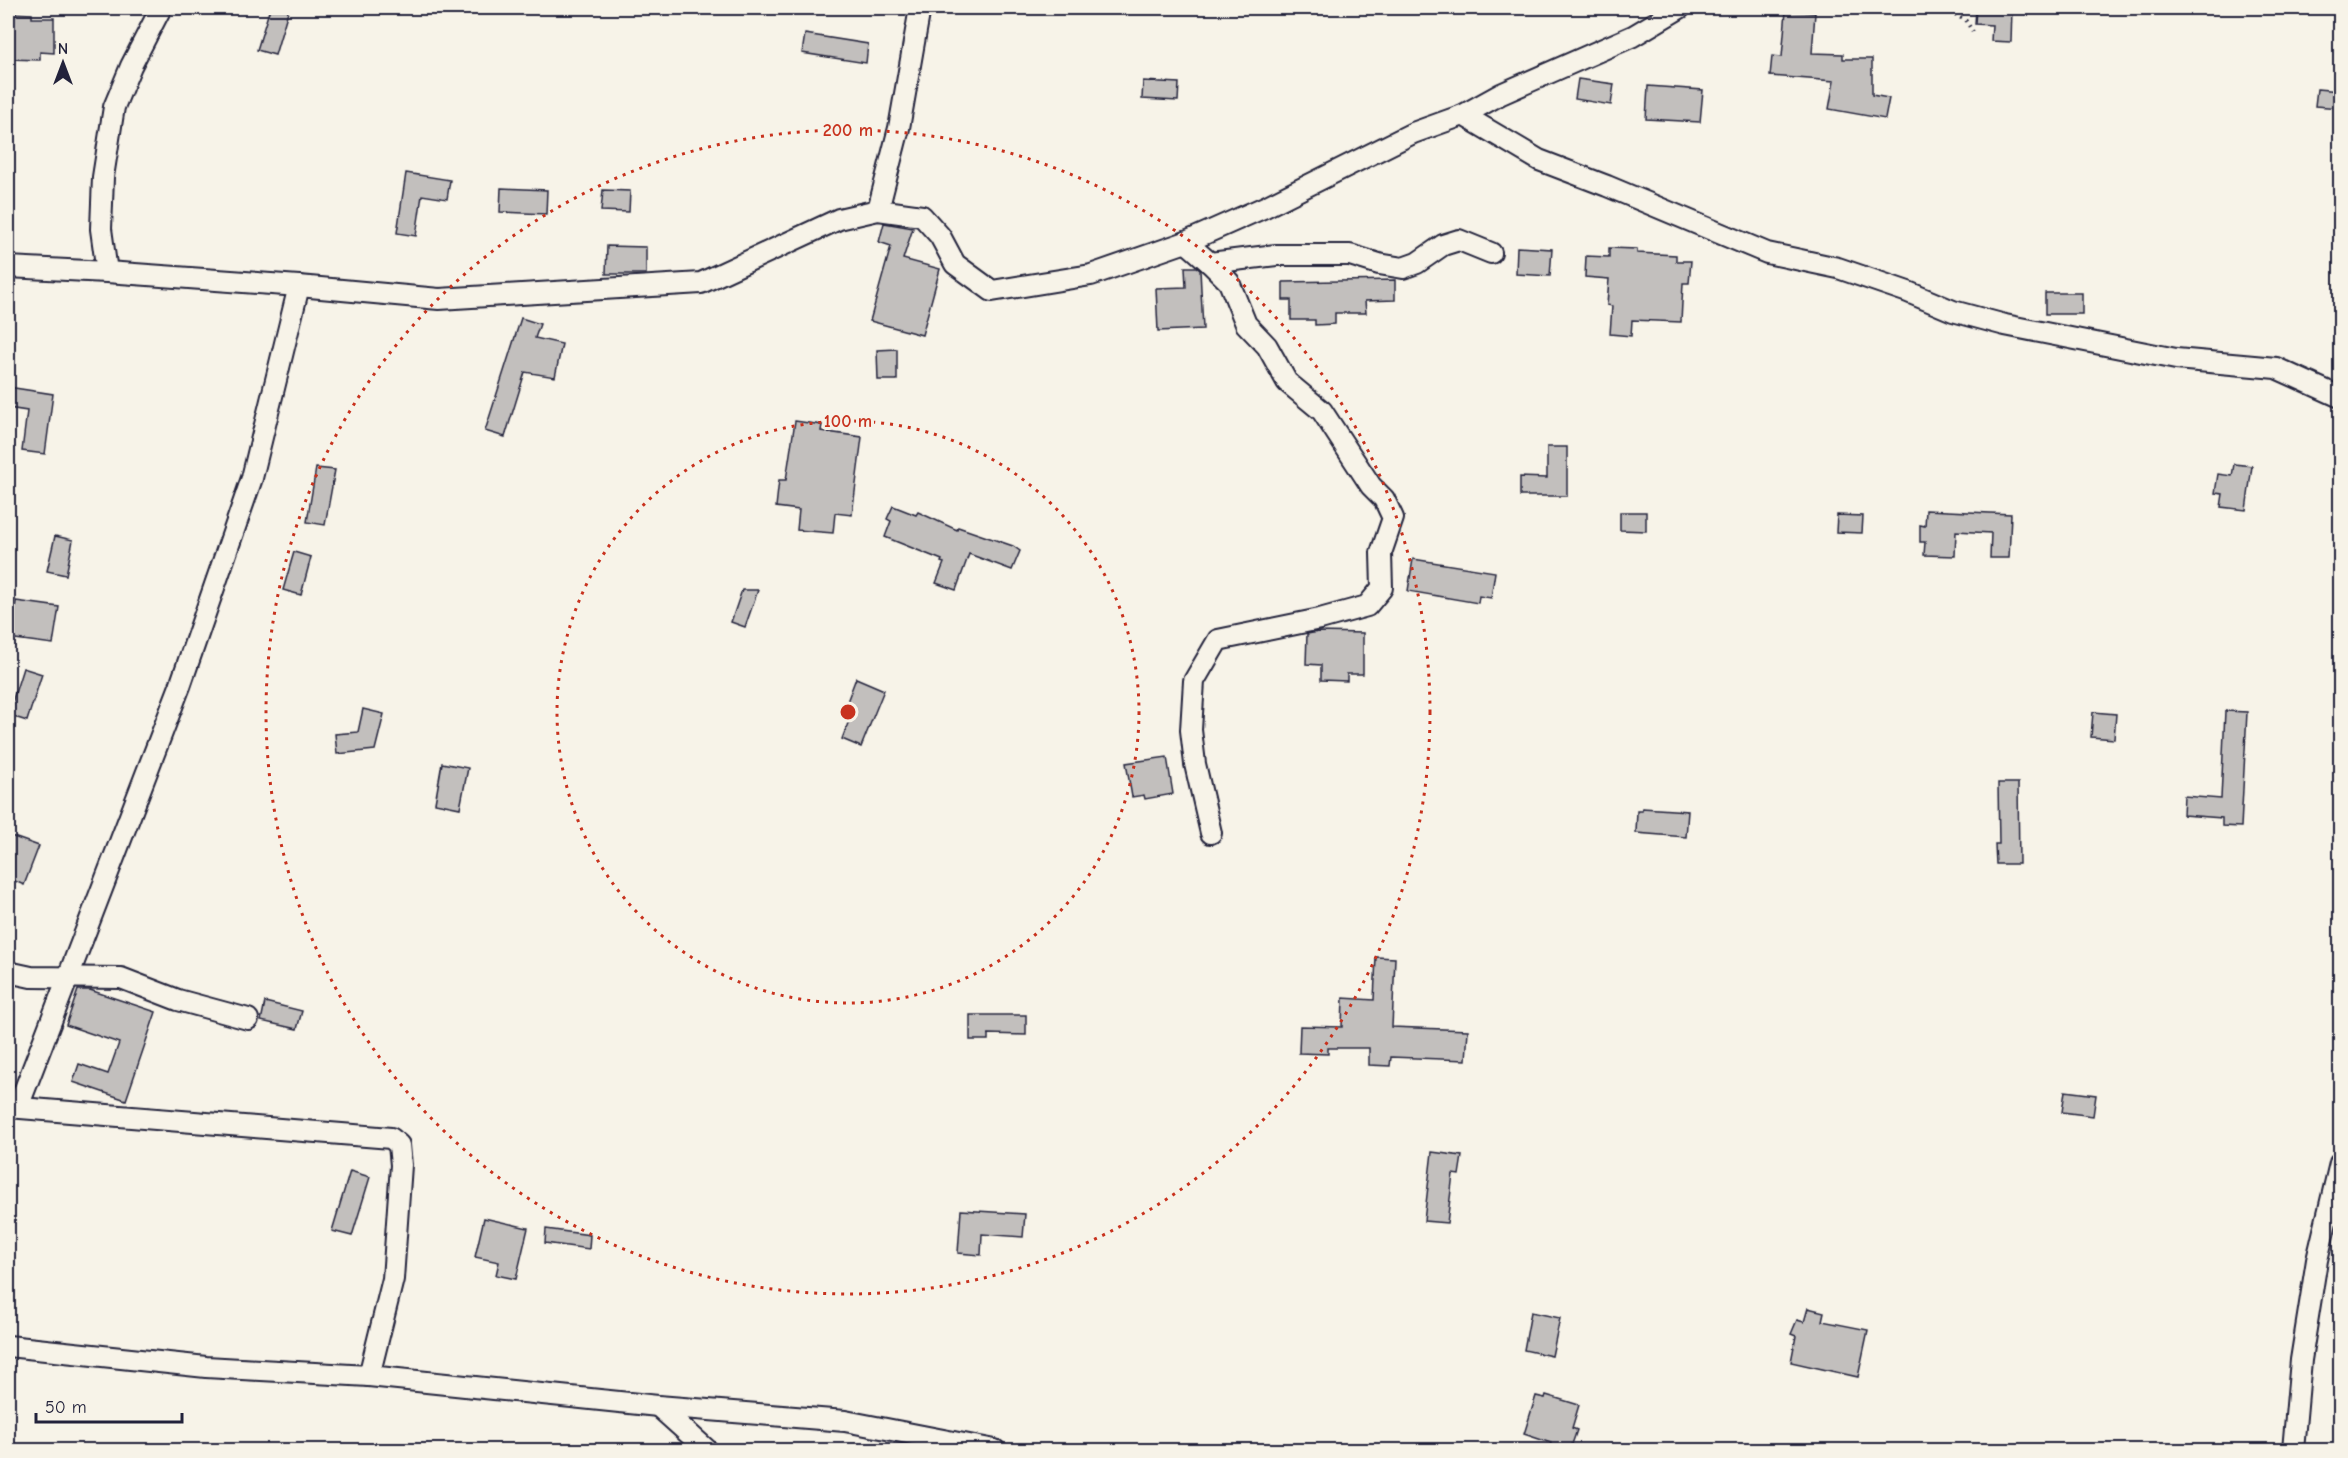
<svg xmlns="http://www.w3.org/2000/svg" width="2348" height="1458" viewBox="0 0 2348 1458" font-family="'Comic Neue',sans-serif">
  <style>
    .building { fill: #c2bfbd; stroke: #22223b; stroke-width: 1.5 }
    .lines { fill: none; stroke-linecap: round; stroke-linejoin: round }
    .street-casing { stroke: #22223b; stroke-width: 24 }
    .path { stroke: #22223b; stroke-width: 4; stroke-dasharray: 1.5 4.5; stroke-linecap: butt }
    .street { stroke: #f7f3e8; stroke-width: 20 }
    .ring { fill: none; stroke: #c8321e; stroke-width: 3; stroke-dasharray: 3 6 }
    .centre { fill: #c8321e; stroke: #f7f3e8; stroke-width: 3 }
    .ring-label { font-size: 18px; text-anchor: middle; font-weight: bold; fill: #c8321e; stroke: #f7f3e8; stroke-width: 6; stroke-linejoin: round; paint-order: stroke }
  </style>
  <rect width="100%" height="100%" fill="#f7f3e8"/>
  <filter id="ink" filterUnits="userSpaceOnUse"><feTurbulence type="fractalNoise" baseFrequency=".0167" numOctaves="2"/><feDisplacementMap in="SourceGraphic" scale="12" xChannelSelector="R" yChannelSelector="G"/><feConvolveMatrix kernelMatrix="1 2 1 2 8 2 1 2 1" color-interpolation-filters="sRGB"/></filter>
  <g filter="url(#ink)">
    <g class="building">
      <path d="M270,8H289L275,55L257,50Z"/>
      <path d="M1976,8H2012L2011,42L1991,41L1992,25L1975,24Z"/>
      <path d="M1786,11L1815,13L1812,53L1843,54V59H1872V95L1889,98L1885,119L1829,109L1834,81L1770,76L1772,56L1782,57Z"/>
      <path d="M11,13L32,14V18H54V53L40,52V60L8,59V15Z"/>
      <path d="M805,34L868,44L866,63L802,53Z"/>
      <path d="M1578,79L1614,84L1611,105L1575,99Z"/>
      <path d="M1143,81L1179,83L1178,101L1142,99Z"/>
      <path d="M1648,86L1703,90L1700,122L1646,119Z"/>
      <path d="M2317,89L2340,91V108L2315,106Z"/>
      <path d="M406,173L450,180L447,199L422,195L416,236L397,233Z"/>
      <path d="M501,188L547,190L546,214L500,212Z"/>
      <path d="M603,190L630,191L629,212L601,211Z"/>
      <path d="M884,223L913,228L903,259L940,269L922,335L870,321L891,246L879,242Z"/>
      <path d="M607,246L646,247V274H606Z"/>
      <path d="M1517,247L1552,249L1550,276L1516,274Z"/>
      <path d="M1609,248L1637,249V253L1676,255V261H1691L1689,283H1683L1681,322L1632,320L1631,336L1610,334L1612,306L1607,305L1609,279L1585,277L1586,256L1609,257Z"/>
      <path d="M1185,267H1196L1200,270L1203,329L1158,331L1156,288L1186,287Z"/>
      <path d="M1395,280V300L1365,301L1366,313H1335V324L1315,325V320H1291V300H1283V282Z"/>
      <rect x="2045" y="293" width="37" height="21"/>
      <path d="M521,318L540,324L535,338L562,344L555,377L525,372L505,437L485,431Z"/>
      <path d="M897,349V380H878L877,350Z"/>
      <path d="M8,387L53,394L45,454L22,451L27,411L8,408Z"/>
      <path d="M795,421L822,425L821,431L862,437L852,515L835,513L833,533L797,530L799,510L776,507L779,480H786Z"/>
      <path d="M1547,447H1567V496H1520V477L1547,478Z"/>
      <path d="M2234,464L2252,466L2246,510L2221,507L2223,494L2215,493L2218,474L2232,476Z"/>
      <path d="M316,468L335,470L325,525L307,522Z"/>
      <path d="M893,506L916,515L918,512L957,530L958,527L1013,546L1020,551L1012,570L969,554L956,590L936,583L944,563L941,562L942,560L885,537L891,521L887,519Z"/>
      <path d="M1926,510L2011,514L2009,558H1990L1991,533L1956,531L1955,556L1924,555L1925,542H1920V525L1925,526Z"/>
      <path d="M1620,512H1646V531L1620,530Z"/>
      <path d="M1837,515L1863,516L1862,533L1836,532Z"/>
      <path d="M55,536L73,540L66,575L47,571Z"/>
      <path d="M294,552L311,557L301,595L283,590Z"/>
      <path d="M1413,559L1495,572L1491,598L1479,596L1478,603L1408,591Z"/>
      <path d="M742,590H758L745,627L731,622Z"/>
      <path d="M16,601L59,607L53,644L8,638V628H12Z"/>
      <path d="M1319,632L1363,633V674H1347V681L1321,680V665L1306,664L1307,634Z"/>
      <path d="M23,668L42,674L27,721L8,715Z"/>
      <path d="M856,678L884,690L861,747L842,739L853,710L845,707Z"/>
      <path d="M363,709L384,714L375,750L337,754L335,734L358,732Z"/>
      <path d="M2225,711L2247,712L2241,827L2222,826V818L2183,815L2184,796L2221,799Z"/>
      <path d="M2093,712L2116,714L2114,739L2091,737Z"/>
      <path d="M1167,757L1173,794L1145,799L1144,795L1132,797L1126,763Z"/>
      <path d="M442,763L468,768L460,808L435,803Z"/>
      <path d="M1998,783H2018L2019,864H1996L1995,844H1999Z"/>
      <path d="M1642,808L1688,811L1686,837L1636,833L1637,811H1642Z"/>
      <path d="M8,835L39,846L24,885L8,878Z"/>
      <path d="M1376,957L1395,958L1392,1027L1468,1030L1466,1060L1391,1057L1390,1066L1369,1065V1048H1328V1054L1299,1053L1300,1026L1342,1027L1343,998L1374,1000Z"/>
      <path d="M78,990H90L156,1012L126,1100L73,1082L79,1064L108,1074L119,1043L66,1025Z"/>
      <path d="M265,1002L302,1011L297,1029L261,1021Z"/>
      <path d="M970,1015H1026V1035L988,1034V1040H970Z"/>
      <path d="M2065,1091L2096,1095L2093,1116L2062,1112Z"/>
      <path d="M1432,1152L1462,1156L1459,1175L1453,1174L1447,1223L1424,1221Z"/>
      <path d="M350,1171L370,1177L352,1236L332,1231Z"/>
      <path d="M961,1210L1025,1214L1023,1237L982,1234L981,1255L958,1253Z"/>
      <path d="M484,1218L528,1228L516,1279L496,1275L499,1262L475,1257Z"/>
      <path d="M546,1229L590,1235L589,1249L545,1243Z"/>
      <path d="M1808,1308L1824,1312L1822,1321L1868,1330L1858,1377L1791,1362L1796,1336L1791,1334L1797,1320L1804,1322Z"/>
      <path d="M1531,1312L1560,1318L1552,1356L1524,1350Z"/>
      <path d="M1546,1395L1579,1405L1572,1428L1577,1430L1570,1450L1550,1446L1551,1443L1524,1434L1536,1396L1545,1398Z"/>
    </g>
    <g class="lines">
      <g class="street-casing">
        <g id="street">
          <path d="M1463,115L1539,160L1607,186L1767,253L1838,268L1908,292L1953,311L2005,325L2176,359L2276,368L2340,397"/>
          <path d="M878,210L899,128L920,8"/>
          <path d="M1186,242L1210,263L1276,255H1350L1379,264L1403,268L1417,263L1443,245L1459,240L1491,253"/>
          <path d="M1210,263L1229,282L1246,324L1267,346L1287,382L1322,411L1371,486L1384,499L1393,518L1381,553L1382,588L1367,606L1320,619L1218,640L1194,681L1191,730L1195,764L1211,833"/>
          <path d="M8,267L107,272L299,286L439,299L701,283L839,219L878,210L922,216L940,236L955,264L992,291L1091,275L1186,242L1265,207L1413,133L1463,115L1501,94L1633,36L1680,8"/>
          <path d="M107,272L101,229L103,177L114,107L131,66L161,8"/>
          <path d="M8,972L31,977L121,978L178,1000L248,1019"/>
          <path d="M8,1107L391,1138L399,1145L401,1165L393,1279L369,1376"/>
          <path d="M18,1107L180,686L252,478L299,286"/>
          <path d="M8,1346L206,1367L369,1376L658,1406L845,1421L995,1450"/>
          <path d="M658,1406L707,1450"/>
          <path d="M2293,1450L2301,1360L2317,1260L2340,1163"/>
        </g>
      </g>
      <path class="path" d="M1945,8L1966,21L1975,35"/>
      <use href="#street" class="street"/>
    </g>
  </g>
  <g class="ring">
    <circle cx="848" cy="712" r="291"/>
    <circle cx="848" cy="712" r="582"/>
  </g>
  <circle cx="848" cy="712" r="9" class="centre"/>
  <g class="ring-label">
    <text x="848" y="136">200 m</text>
    <text x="848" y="427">100 m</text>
  </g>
  <rect width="2348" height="1458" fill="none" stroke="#f7f3e8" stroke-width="30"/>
  <rect x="15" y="15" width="2318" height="1428" fill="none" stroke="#22223b" stroke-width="2" filter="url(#ink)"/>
  <g transform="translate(63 63)" stroke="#f7f3e8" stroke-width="4.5" paint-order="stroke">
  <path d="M0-4.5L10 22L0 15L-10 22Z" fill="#22223b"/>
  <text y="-9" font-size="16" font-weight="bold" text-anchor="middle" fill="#22223b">N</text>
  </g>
  <path d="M36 1413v9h146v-9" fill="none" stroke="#22223b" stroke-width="3"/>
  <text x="45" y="1413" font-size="18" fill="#22223b" stroke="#f7f3e8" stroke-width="4.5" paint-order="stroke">50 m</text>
</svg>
